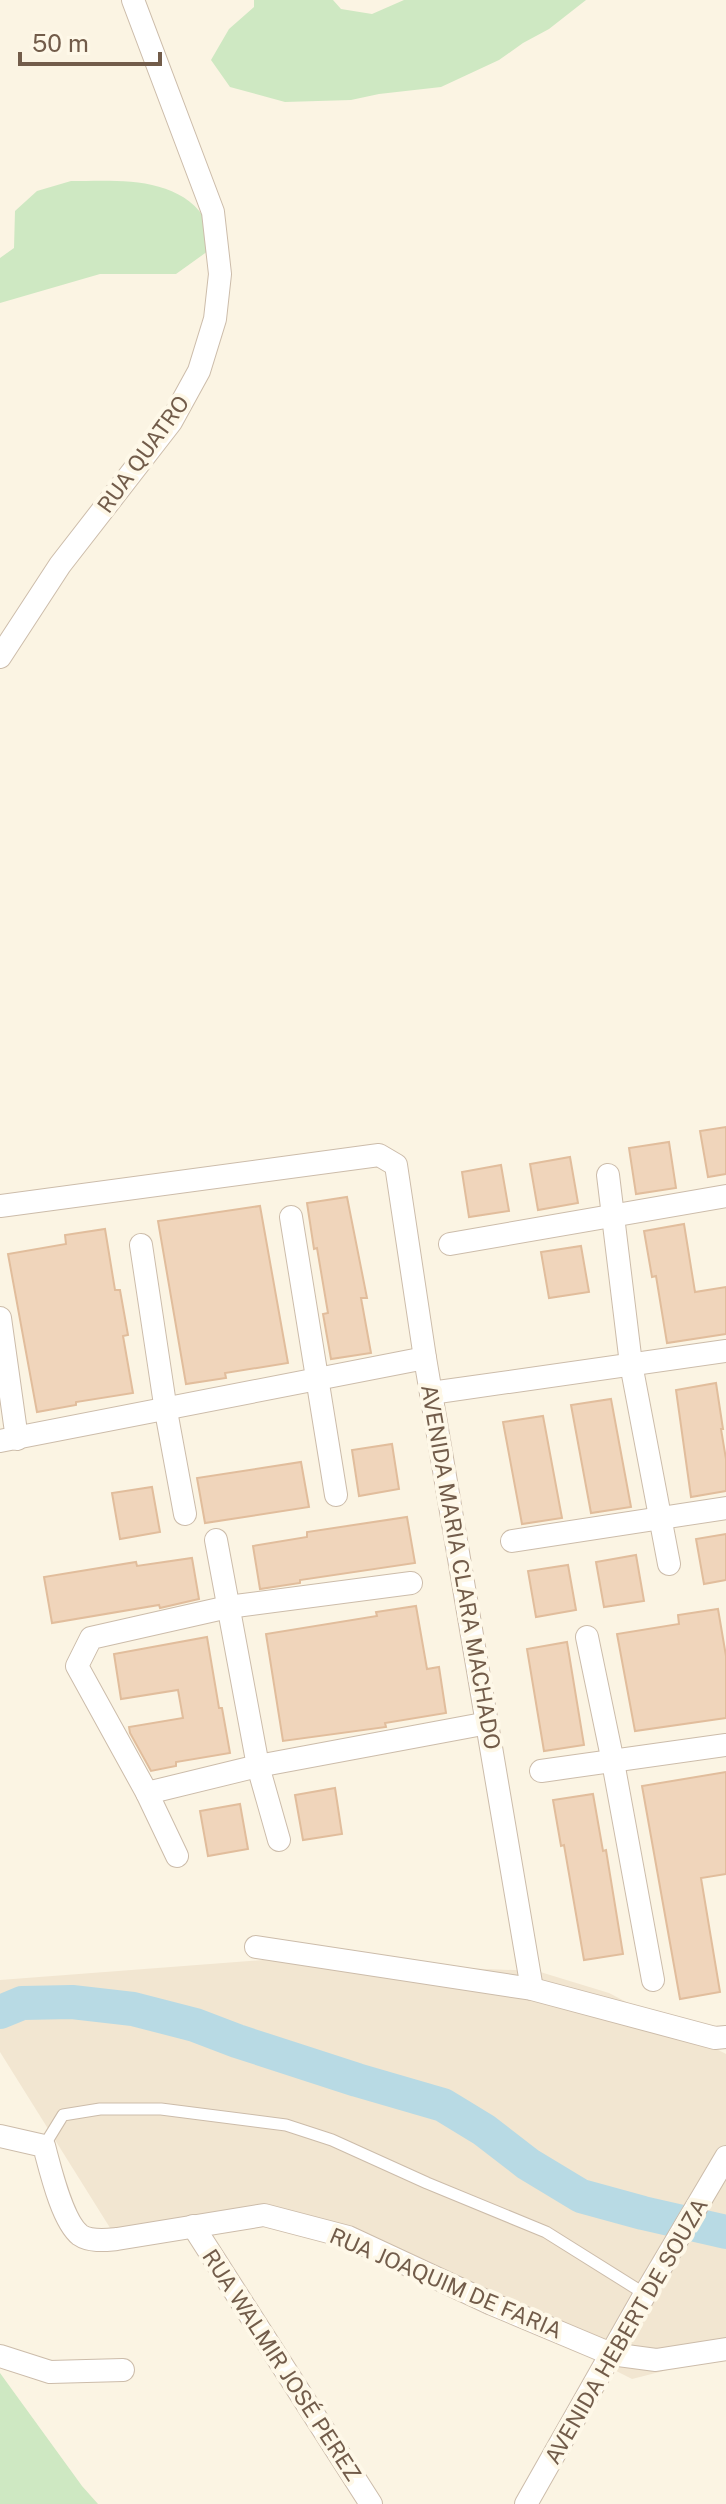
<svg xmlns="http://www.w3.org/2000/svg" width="726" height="2504" viewBox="0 0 726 2504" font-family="'Public Sans',sans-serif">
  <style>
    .residential { fill: #f2e6d1 }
    .green { fill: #cee8c2 }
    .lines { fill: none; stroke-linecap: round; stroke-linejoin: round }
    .river { stroke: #b8dae4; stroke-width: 34 }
    .building { fill: #f0d5bb; stroke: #e1bd9c; stroke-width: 2 }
    .lane-casing { stroke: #ccbcaa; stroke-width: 13 }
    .street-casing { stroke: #ccbcaa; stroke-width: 24 }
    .lane { stroke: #fff; stroke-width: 11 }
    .street { stroke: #fff; stroke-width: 22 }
    .labels { text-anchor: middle; stroke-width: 8; stroke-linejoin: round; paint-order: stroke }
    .street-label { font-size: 22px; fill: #725c4a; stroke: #fef8e8 }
  </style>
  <rect width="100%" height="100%" fill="#fbf4e3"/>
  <path class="residential" d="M263,1960L537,1971L609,1993L726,2054V2355L632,2379L353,2237L254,2226L122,2247L0,2052V1980Z"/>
  <g class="green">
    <path d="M254,0H333L341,9L372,14L404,0H586L549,29L523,43L499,60L441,87L379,94L351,100L285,102L230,87L211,60L229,29L254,7Z"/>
    <path d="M71,181C115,181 175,175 204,217C209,225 212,237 215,246L176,274H100L0,303V258L14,248L15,211L37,191Z"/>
    <path d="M0,2373L82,2486L98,2504H0Z"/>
  </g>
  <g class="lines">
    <path class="river" d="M0,2012L22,2003L72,2002L133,2009L195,2025L237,2041L357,2080L443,2105L484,2130L528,2164L581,2196L643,2213L726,2232"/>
  </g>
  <g class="building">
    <path d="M726,1127V1174L708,1177L700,1131Z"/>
    <path d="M669,1142L676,1188L636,1194L629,1148Z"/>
    <path d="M570,1157L578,1203L538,1210L530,1164Z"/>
    <path d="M501,1165L509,1211L469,1217L462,1172Z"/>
    <path d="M347,1197L367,1298H361L371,1353L331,1359L323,1314L328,1313L317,1248L314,1249L307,1203Z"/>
    <path d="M260,1206L288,1363L225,1373L226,1378L186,1384L158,1221Z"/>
    <path d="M684,1224L695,1292L726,1287V1334L667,1343L656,1276L652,1277L644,1231Z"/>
    <path d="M105,1229L115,1290H120L128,1335L123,1336L133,1393L76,1402V1405L37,1412L8,1254L66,1244L65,1235Z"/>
    <path d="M581,1246L589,1292L549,1298L541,1252Z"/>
    <path d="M716,1383L723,1429H721L726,1459V1491L691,1497L676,1390Z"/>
    <path d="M611,1399L631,1507L591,1513L571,1405Z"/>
    <path d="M543,1416L562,1518L522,1524L503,1422Z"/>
    <path d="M392,1444L399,1489L359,1496L352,1450Z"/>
    <path d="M301,1462L309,1507L205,1523L197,1478Z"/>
    <path d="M152,1487L160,1532L120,1539L112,1493Z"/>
    <path d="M407,1517L415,1563L300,1580V1583L260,1589L253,1546L307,1537V1532Z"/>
    <path d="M726,1534V1580L704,1584L696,1539Z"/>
    <path d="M636,1555L644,1601L604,1607L596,1562Z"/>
    <path d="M192,1558L199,1599L160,1608L159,1605L52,1623L44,1577L136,1562L137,1566Z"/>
    <path d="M568,1565L576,1610L536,1617L528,1571Z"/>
    <path d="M416,1606L427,1669L439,1667L446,1713L385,1723L386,1727L283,1741L266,1634L377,1616L376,1612Z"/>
    <path d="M718,1609L726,1656V1718L635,1731L617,1634L679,1624L678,1615Z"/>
    <path d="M207,1637L219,1708H222L230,1753L176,1762V1766L151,1771L130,1733L129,1727L183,1718L178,1690L121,1699L114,1654Z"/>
    <path d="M567,1642L584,1745L544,1751L527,1649Z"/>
    <path d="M726,1772V1874L701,1878L720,1992L680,1999L642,1786Z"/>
    <path d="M335,1788L342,1834L303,1840L295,1795Z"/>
    <path d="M593,1794L603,1851L606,1850L623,1954L584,1960L564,1845L561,1846L553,1800Z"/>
    <path d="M240,1804L248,1849L208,1856L200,1811Z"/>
  </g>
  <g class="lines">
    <g class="lane-casing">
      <path id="lane" d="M44,2146L63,2115L100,2109H161L286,2125L332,2140L427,2183L546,2232L645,2294"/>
    </g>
    <g class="street-casing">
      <g id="street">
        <path d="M0,657L60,565L171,422L199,371L215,319L220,274L213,212L133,0"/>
        <path d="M608,1175L631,1364L669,1564"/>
        <path d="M0,1206L379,1155L396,1165L425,1358L532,1989"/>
        <path d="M291,1217L336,1495"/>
        <path d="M450,1244L726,1196"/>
        <path d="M141,1245L166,1411L185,1514"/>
        <path d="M0,1318L17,1439"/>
        <path d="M431,1393L726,1351"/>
        <path d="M0,1441L425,1358"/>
        <path d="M216,1540L258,1766L279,1840"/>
        <path d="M512,1541L726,1508"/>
        <path d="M587,1637L613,1762L653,1980"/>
        <path d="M541,1771L726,1745"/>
        <path d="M147,1793L258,1766L488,1723"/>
        <path d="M177,1856L147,1793L77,1666L91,1638L228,1607L411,1583"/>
        <path d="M256,1947L532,1989L715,2038L726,2037"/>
        <path d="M0,2136L44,2146C50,2168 62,2221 80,2235C90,2242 106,2240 117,2239L264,2215L348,2237L492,2304L611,2354L656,2360L726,2349"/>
        <path d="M193,2226L371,2504"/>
        <path d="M0,2356L50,2372L123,2370"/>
        <path d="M526,2504L645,2294L726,2157"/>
      </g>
    </g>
    <use href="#lane" class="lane"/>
    <use href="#street" class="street"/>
  </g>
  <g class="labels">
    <g class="street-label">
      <text transform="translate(143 454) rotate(-54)" y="8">RUA QUATRO</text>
      <text transform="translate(461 1567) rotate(80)" y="8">AVENIDA MARIA CLARA MACHADO</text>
      <text transform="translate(446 2283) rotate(23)" y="8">RUA JOAQUIM DE FARIA</text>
      <text transform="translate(626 2331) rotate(-60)" y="8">AVENIDA HEBERT DE SOUZA</text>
      <text transform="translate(282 2365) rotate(57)" y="8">RUA WALMIR JOSÉ PEREZ</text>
    </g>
  </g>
  <path d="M20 52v12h140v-12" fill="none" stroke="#725c4a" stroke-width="4"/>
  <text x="32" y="52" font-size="24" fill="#725c4a" stroke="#fef8e8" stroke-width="6" paint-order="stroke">50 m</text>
</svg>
